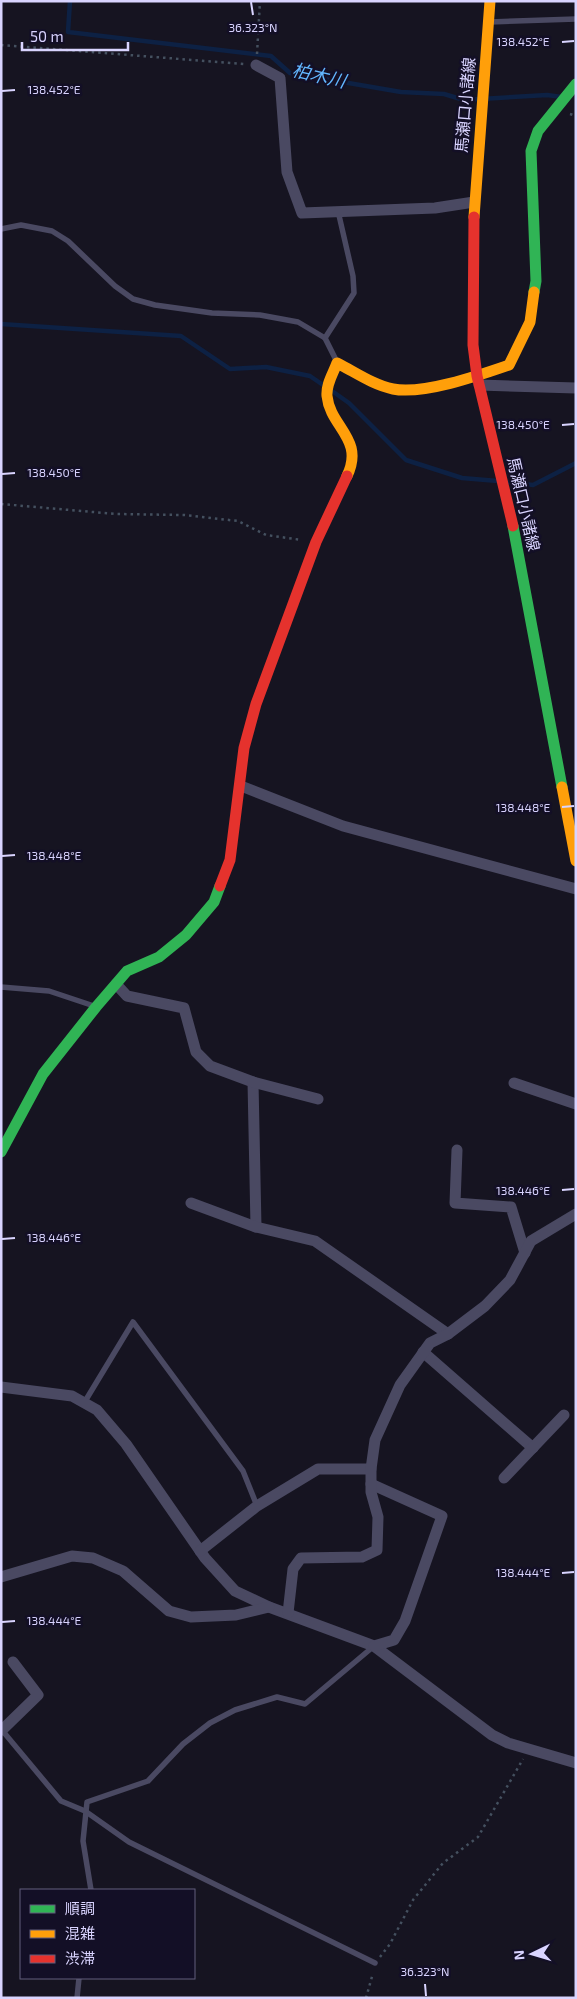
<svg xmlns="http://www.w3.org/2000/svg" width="577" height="1999" viewBox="0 0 577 1999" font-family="'Exo 2','Noto Sans JP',sans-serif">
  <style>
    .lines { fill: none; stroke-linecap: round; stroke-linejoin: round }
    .stream { stroke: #0d2144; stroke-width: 4.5 }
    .path { stroke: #44505f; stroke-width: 2.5; stroke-dasharray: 2.5 4; stroke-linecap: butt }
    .lane { stroke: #4a4962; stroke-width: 5.5 }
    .street { stroke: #4a4962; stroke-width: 11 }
    .fast { stroke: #30b455; stroke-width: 11 }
    .slow { stroke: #ff9f0a; stroke-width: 11 }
    .jam { stroke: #e5322d; stroke-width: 11 }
    .ticks { fill: none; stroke: #d9d4ff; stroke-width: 2 }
    .labels { text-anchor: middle; stroke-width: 5; stroke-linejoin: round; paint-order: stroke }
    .street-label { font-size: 16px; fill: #d9d4ff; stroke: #130f26 }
    .water-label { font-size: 18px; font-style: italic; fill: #62b6ff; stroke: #130f26 }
    .ticks-label { font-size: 12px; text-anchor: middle; fill: #d9d4ff; stroke: #130f26; stroke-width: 5; stroke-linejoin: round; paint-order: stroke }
  </style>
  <rect width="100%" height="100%" fill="#161421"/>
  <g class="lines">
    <g class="stream">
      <path d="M70,1L68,32L271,56L290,73L401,92L444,94L464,100L547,95L562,97"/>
      <path d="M1,324L181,336L230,369L266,367L310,376L323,385"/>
      <path d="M332,391L349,403L406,460L462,478L498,481"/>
      <path d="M506,482L533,485L576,463"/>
    </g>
    <g class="path">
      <path d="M1,45L244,64"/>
      <path d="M257,54L260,1"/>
      <path d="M570,114L576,116"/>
      <path d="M1,504L116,514L184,515L238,521L266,535L302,540"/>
      <path d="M380,1957L390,1944L413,1900L443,1863L478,1837L523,1759"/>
      <path d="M366,1998L373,1973"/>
    </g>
    <g class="lane">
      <path d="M490,22L576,19"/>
      <path d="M1,229L21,225L52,231L68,241L115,286L133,299L155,305L212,313L260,315L298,322L325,338L337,362"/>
      <path d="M325,338L354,293L353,276L338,211"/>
      <path d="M1,987L49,991L94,1006"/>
      <path d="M84,1403L133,1322L243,1471L257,1506"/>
      <path d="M1,1729L61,1801L85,1811L129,1842L375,1963"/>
      <path d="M91,1890L83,1841L87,1802L148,1781L183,1744L210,1723L235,1710L277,1697L305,1704L374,1646"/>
      <path d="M77,1998L79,1978"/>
    </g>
    <g class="street">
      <path d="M256,65L280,78L287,172L302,213L435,208L474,202"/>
      <path d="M479,385L576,388"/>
      <path d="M241,786L343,826L576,889"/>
      <path d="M116,984L127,996L184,1008L196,1052L210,1066L253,1082L256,1227"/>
      <path d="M253,1082L318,1099"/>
      <path d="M514,1083L576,1104"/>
      <path d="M457,1150L455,1203L511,1207L525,1253"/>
      <path d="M191,1203L256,1227L315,1241L448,1334"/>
      <path d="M423,1352L533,1448"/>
      <path d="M1,1387L72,1396L97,1410L126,1444L205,1558L235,1591L269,1607L374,1646L492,1735L508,1743L576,1763"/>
      <path d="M504,1478L564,1415"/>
      <path d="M371,1484L442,1516L405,1621L394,1640L374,1646"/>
      <path d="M200,1551L257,1506L318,1469H371"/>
      <path d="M1,1577L72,1556L93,1558L123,1571L169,1611L191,1617L236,1615L269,1607"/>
      <path d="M288,1613L293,1569L301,1558L362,1557L377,1550L378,1517L371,1492V1469L375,1440L400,1385L430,1343L448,1334L485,1306L510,1280L531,1241L576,1214"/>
      <path d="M2,1730L38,1695L13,1662"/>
    </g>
    <g class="fast">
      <path d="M534,292L536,281L531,151L538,131L576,84"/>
      <path d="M513,526L562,787"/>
      <path d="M1,1152L43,1074L96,1007L127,971L159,957L186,935L214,902L220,886"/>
    </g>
    <g class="slow">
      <path d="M474,217L490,1"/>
      <path d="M347,476C365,439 330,427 327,396C326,384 333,374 337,363C355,372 373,385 393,389C423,395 480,375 509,365L530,322L534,292"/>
      <path d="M562,787L576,861"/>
    </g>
    <g class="jam">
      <path d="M474,217L473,345L477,376L513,526"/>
      <path d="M220,886L230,860L244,748L256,704L316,542L347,476"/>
    </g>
  </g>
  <path class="ticks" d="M251,2L253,15M562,42L574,41M2,91L15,90M562,425L574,424M2,474L15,473M562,807L574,806M2,856L15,855M562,1190L574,1189M2,1239L15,1238M562,1573L574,1572M2,1622L15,1621M425,1984L426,1996"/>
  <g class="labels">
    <g class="street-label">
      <text transform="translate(465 105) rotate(-85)" y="6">馬瀬口小諸線</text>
      <text transform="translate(524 504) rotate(77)" y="6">馬瀬口小諸線</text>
    </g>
    <g class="water-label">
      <text transform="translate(319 76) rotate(13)" y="6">柏木川</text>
    </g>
  </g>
  <g class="ticks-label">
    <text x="253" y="32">36.323°N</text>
    <text x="523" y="46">138.452°E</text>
    <text x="54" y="94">138.452°E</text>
    <text x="523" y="429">138.450°E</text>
    <text x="54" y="477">138.450°E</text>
    <text x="523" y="812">138.448°E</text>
    <text x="54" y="860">138.448°E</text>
    <text x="523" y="1195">138.446°E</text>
    <text x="54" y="1242">138.446°E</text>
    <text x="523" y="1577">138.444°E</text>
    <text x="54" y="1625">138.444°E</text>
    <text x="425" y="1976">36.323°N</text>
  </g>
  <rect width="577" height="1999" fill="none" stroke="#d9d4ff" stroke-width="5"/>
  <rect x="20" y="1889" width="175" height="90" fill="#130f26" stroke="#625e7d"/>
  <rect x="30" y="1905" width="25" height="8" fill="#30b455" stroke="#625e7d"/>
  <text x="65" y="1914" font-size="15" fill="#d9d4ff">順調</text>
  <rect x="30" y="1930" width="25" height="8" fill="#ff9f0a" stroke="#625e7d"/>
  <text x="65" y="1939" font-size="15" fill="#d9d4ff">混雑</text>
  <rect x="30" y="1955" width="25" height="8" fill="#e5322d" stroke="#625e7d"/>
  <text x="65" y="1964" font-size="15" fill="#d9d4ff">渋滞</text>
  <g transform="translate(532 1954) rotate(265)" stroke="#130f26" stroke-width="4" paint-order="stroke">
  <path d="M0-4L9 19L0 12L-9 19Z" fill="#d9d4ff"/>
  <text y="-8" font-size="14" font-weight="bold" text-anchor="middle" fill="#d9d4ff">N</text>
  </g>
  <path d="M22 42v8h106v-8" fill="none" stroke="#d9d4ff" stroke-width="2.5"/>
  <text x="30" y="42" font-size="15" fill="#d9d4ff" stroke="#130f26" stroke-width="4" paint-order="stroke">50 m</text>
</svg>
